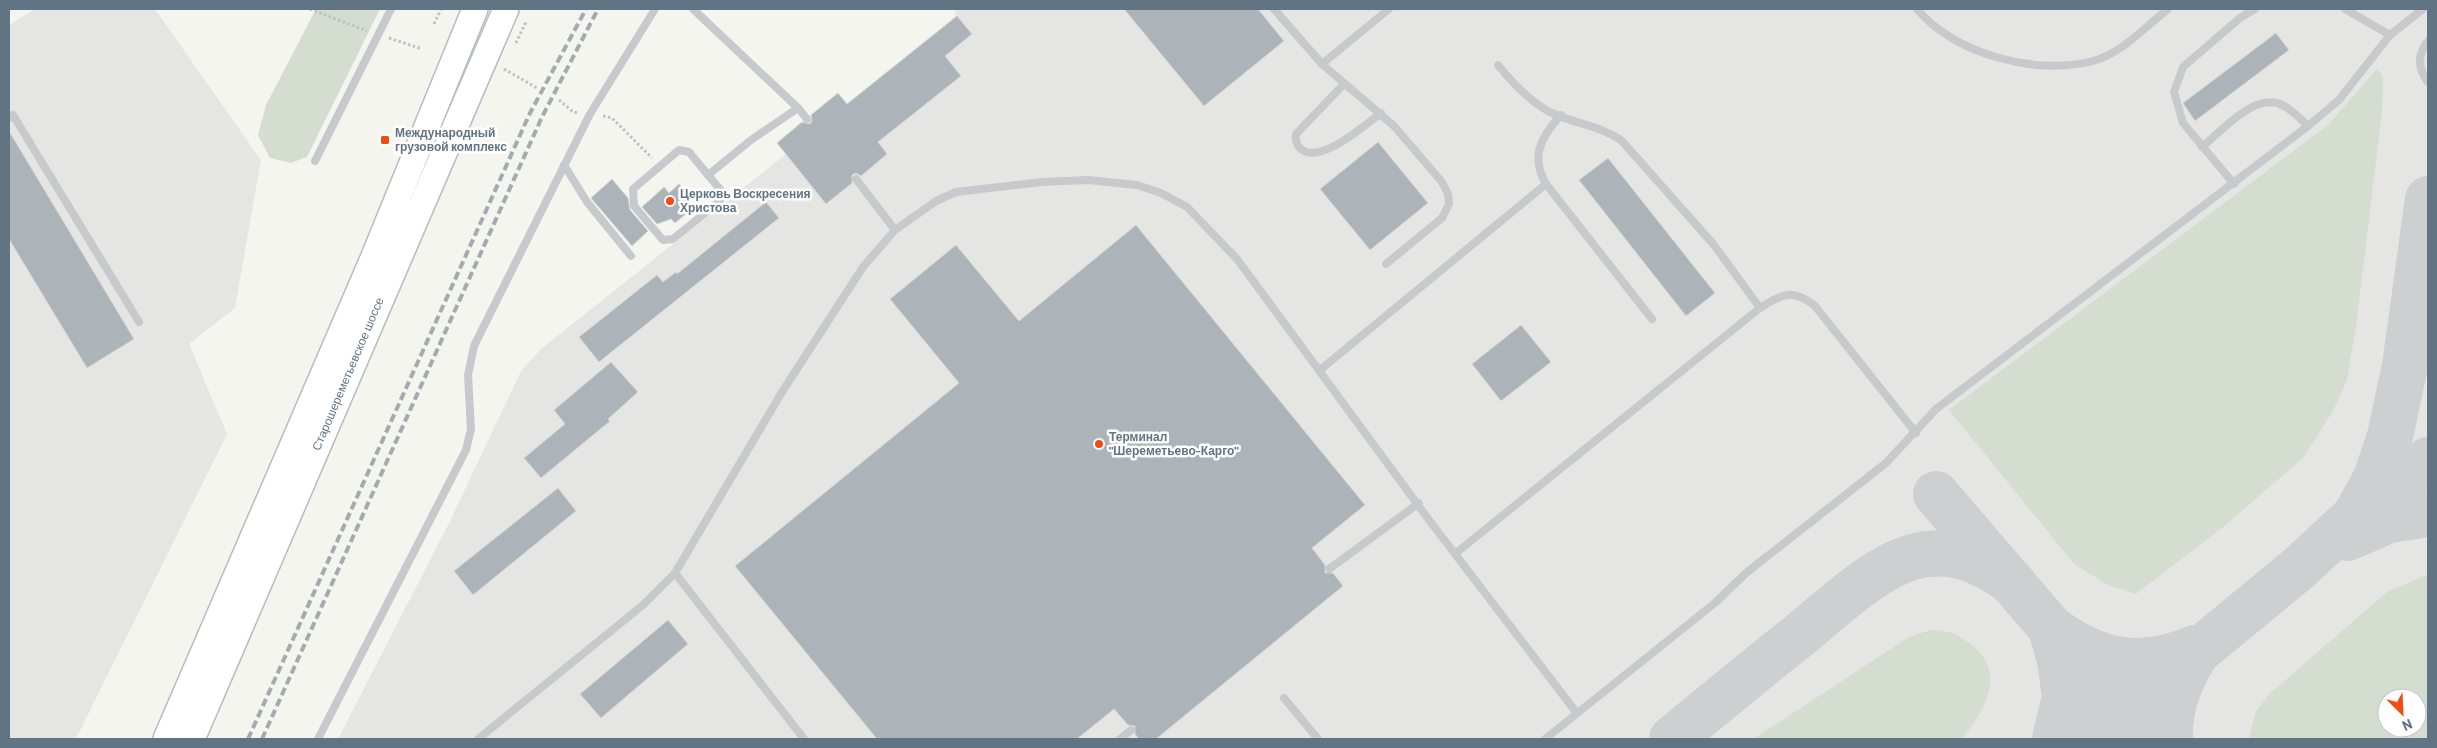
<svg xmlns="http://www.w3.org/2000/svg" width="2437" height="748" viewBox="0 0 2437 748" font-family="Barlow,sans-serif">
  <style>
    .built { fill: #e5e6e4; fill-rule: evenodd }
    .green { fill: #d5ddd1; fill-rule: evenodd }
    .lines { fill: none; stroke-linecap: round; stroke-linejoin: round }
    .taxiway { stroke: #ccd0d0; stroke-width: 46 }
    .building { fill: #acb4b9; stroke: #d6d6d3 }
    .primary-casing { stroke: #b7bbbe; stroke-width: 28 }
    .path { stroke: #c0c1c3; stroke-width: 3; stroke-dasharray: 2.5 2.5; stroke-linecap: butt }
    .lane { stroke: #c7cacd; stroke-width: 8 }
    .primary { stroke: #fff; stroke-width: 25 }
    .rail { stroke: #a4aab0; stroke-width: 4; stroke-dasharray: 8 4; stroke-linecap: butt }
    .poi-dot { fill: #f24b14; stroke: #fff; stroke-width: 2 }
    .labels { text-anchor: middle; stroke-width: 5; stroke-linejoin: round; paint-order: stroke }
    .poi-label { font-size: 12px; font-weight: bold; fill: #617484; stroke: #fff; text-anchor: start }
    .street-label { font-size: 12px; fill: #617484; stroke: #fff }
  </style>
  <rect width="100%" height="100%" fill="#f5f5f0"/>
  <g class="built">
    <path d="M35,9H155L261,160L235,308L189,344L227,434L76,739H9V25Z"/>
    <path d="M958,9H2428V739H338L449,523L521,371L541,349L786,154L777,143L838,93L847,104L956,16L954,12ZM2387,698H2417V728H2387Z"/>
  </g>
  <g class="green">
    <path d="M316,9H380L307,157L291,163L270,158L258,135L266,105Z"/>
    <path d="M2377,69L2383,76L2382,112L2356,327L2347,380L2333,411L2303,458L2223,527L2136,594L2108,585L2074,564L1949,410L2328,125Z"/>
    <path d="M2428,574V739H2249L2255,713L2268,695L2387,592ZM2387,698H2417V728H2387Z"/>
    <path d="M1930,630C1952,631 1959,634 1975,648C2007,676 1982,713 1962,739H1753L1909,637Z"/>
  </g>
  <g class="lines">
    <g class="taxiway">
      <path d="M1936,494L2051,628L2139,739"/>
      <path d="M2358,511L2376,478L2390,436L2405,366L2428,199"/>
      <path d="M2348,538L2389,520L2428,514"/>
      <path d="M1672,739C1713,705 1754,671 1796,638C1831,610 1883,557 1929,554C1962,551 1988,565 2013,583"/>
      <path d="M2055,739L2065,697L2060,660L2051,628C2099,663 2139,671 2195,648"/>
      <path d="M2086,739L2196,653L2299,568L2354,517L2428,460"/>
      <path d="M2170,739C2169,707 2179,682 2195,655"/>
    </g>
  </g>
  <g class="building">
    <path d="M1124,9H1258L1284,41L1204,106Z"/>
    <path d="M957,16L972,34L945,56L961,76L878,142L887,154L861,176L856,173L852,175V183L826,204L777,143L802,122L810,124L812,121L811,115L838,93L847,104Z"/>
    <path d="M2276,33L2289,50L2195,121L2183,103Z"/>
    <path d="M9,131L134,339L87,368L9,239Z"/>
    <path d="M1378,142L1428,203L1370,250L1320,189Z"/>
    <path d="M1608,158L1715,293L1686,316L1579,180Z"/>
    <path d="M612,179L628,198L630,210L648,231L632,246L591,198Z"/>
    <path d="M679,184L690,197L680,206L687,213L675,223L671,219L657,224L642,207L664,187L669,193Z"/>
    <path d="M766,202L779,218L599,362L579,337L657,275L663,282L676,272L677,274Z"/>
    <path d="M1136,225L1365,505L1312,548L1325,565V573H1333L1343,586L1156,739H1139L1135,734V726L1128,725L1114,709L1077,739H877L735,566L959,383L890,299L956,245L1019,321Z"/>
    <path d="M1521,325L1551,362L1501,401L1472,364Z"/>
    <path d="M611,362L638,392L608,419L610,421L541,478L524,458L565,424L554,410Z"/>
    <path d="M558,488L576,511L473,595L454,571Z"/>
    <path d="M668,620L688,644L601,718L580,694Z"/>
  </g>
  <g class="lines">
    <g class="primary-casing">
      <g id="primary">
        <path d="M166,739L372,261L475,9"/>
        <path d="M192,739L506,9"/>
      </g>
    </g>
    <g class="path">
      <path d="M310,9L367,31"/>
      <path d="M434,24L441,9"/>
      <path d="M389,38L422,49"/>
      <path d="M516,43L526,22"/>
      <path d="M504,69L537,88"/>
      <path d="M559,100L573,112L579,113"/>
      <path d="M603,116L612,118L652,158"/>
    </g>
    <g class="lane">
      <path d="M693,9L798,108L751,140L708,175"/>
      <path d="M1274,9L1322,64L1394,126L1442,182L1448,194L1449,204L1442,218L1386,264"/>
      <path d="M1917,9C1954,54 2036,76 2093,61C2122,53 2145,27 2168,9"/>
      <path d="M2345,9L2390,35"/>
      <path d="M2428,41C2417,55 2418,69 2428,82"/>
      <path d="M1322,64L1389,9"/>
      <path d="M1498,65C1510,80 1524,95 1540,106C1564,123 1597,123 1622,141L1714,245L1760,308"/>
      <path d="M1344,84L1296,134C1295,139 1296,144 1300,148C1318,167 1365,125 1381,113"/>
      <path d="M798,108L807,119"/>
      <path d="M1561,115C1541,137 1530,156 1546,184L1652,319"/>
      <path d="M9,118L13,115L139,322"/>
      <path d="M2202,147C2223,130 2256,90 2284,106C2293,111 2301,119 2308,126"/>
      <path d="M679,150L689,152L723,193L720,201L673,239L663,240L634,206L633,189Z"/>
      <path d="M315,161L391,9"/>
      <path d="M564,165L587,202L631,256"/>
      <path d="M2234,184L2183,123L2174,92L2183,67L2240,18L2255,9"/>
      <path d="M895,230L936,201L956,192L1042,182L1088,180L1137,185L1161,193L1187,207L1237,259L1429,520L1576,712"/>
      <path d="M1320,370L1546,184"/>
      <path d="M1456,553L1760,308C1783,294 1792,288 1815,306L1916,433"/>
      <path d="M1329,569L1419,503"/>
      <path d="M1284,698L1318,739"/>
      <path d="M318,739L466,450L471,429L468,375L474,346L590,114L655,9"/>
      <path d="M478,739L643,605L675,573"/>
      <path d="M804,739L675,573L782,392L863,267L895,230L856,179"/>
      <path d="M1120,739L1131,730"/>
      <path d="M1545,739L1716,602L1746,573L1886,463L1936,409L2308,126L2339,100L2390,35L2423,9"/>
    </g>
    <use href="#primary" class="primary"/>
    <g class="rail">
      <path d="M248,739L530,113L586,9"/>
      <path d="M262,739L542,117L598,9"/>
    </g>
  </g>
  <g class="poi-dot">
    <rect x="380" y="135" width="10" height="10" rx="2.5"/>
    <circle cx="670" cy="201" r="5"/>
    <circle cx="1099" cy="444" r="5"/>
  </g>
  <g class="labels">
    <g class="poi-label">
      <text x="395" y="137">Международный<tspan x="395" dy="14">грузовой комплекс</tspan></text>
      <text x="680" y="198">Церковь Воскресения<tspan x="680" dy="14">Христова</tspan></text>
      <text x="1109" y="441">Терминал<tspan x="1109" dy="14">"Шереметьево-Карго"</tspan></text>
    </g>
    <g class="street-label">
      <text transform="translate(348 374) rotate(-67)" y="4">Старошереметьевское шоссе</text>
    </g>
  </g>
  <rect width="2437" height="748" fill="none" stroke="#617484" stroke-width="20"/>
  <g transform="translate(2402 713) rotate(156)"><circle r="24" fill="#ffffff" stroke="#c0c7ce"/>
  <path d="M0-4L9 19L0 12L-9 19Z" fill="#f24b14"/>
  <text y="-8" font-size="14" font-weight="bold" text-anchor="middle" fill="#617484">N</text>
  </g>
</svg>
